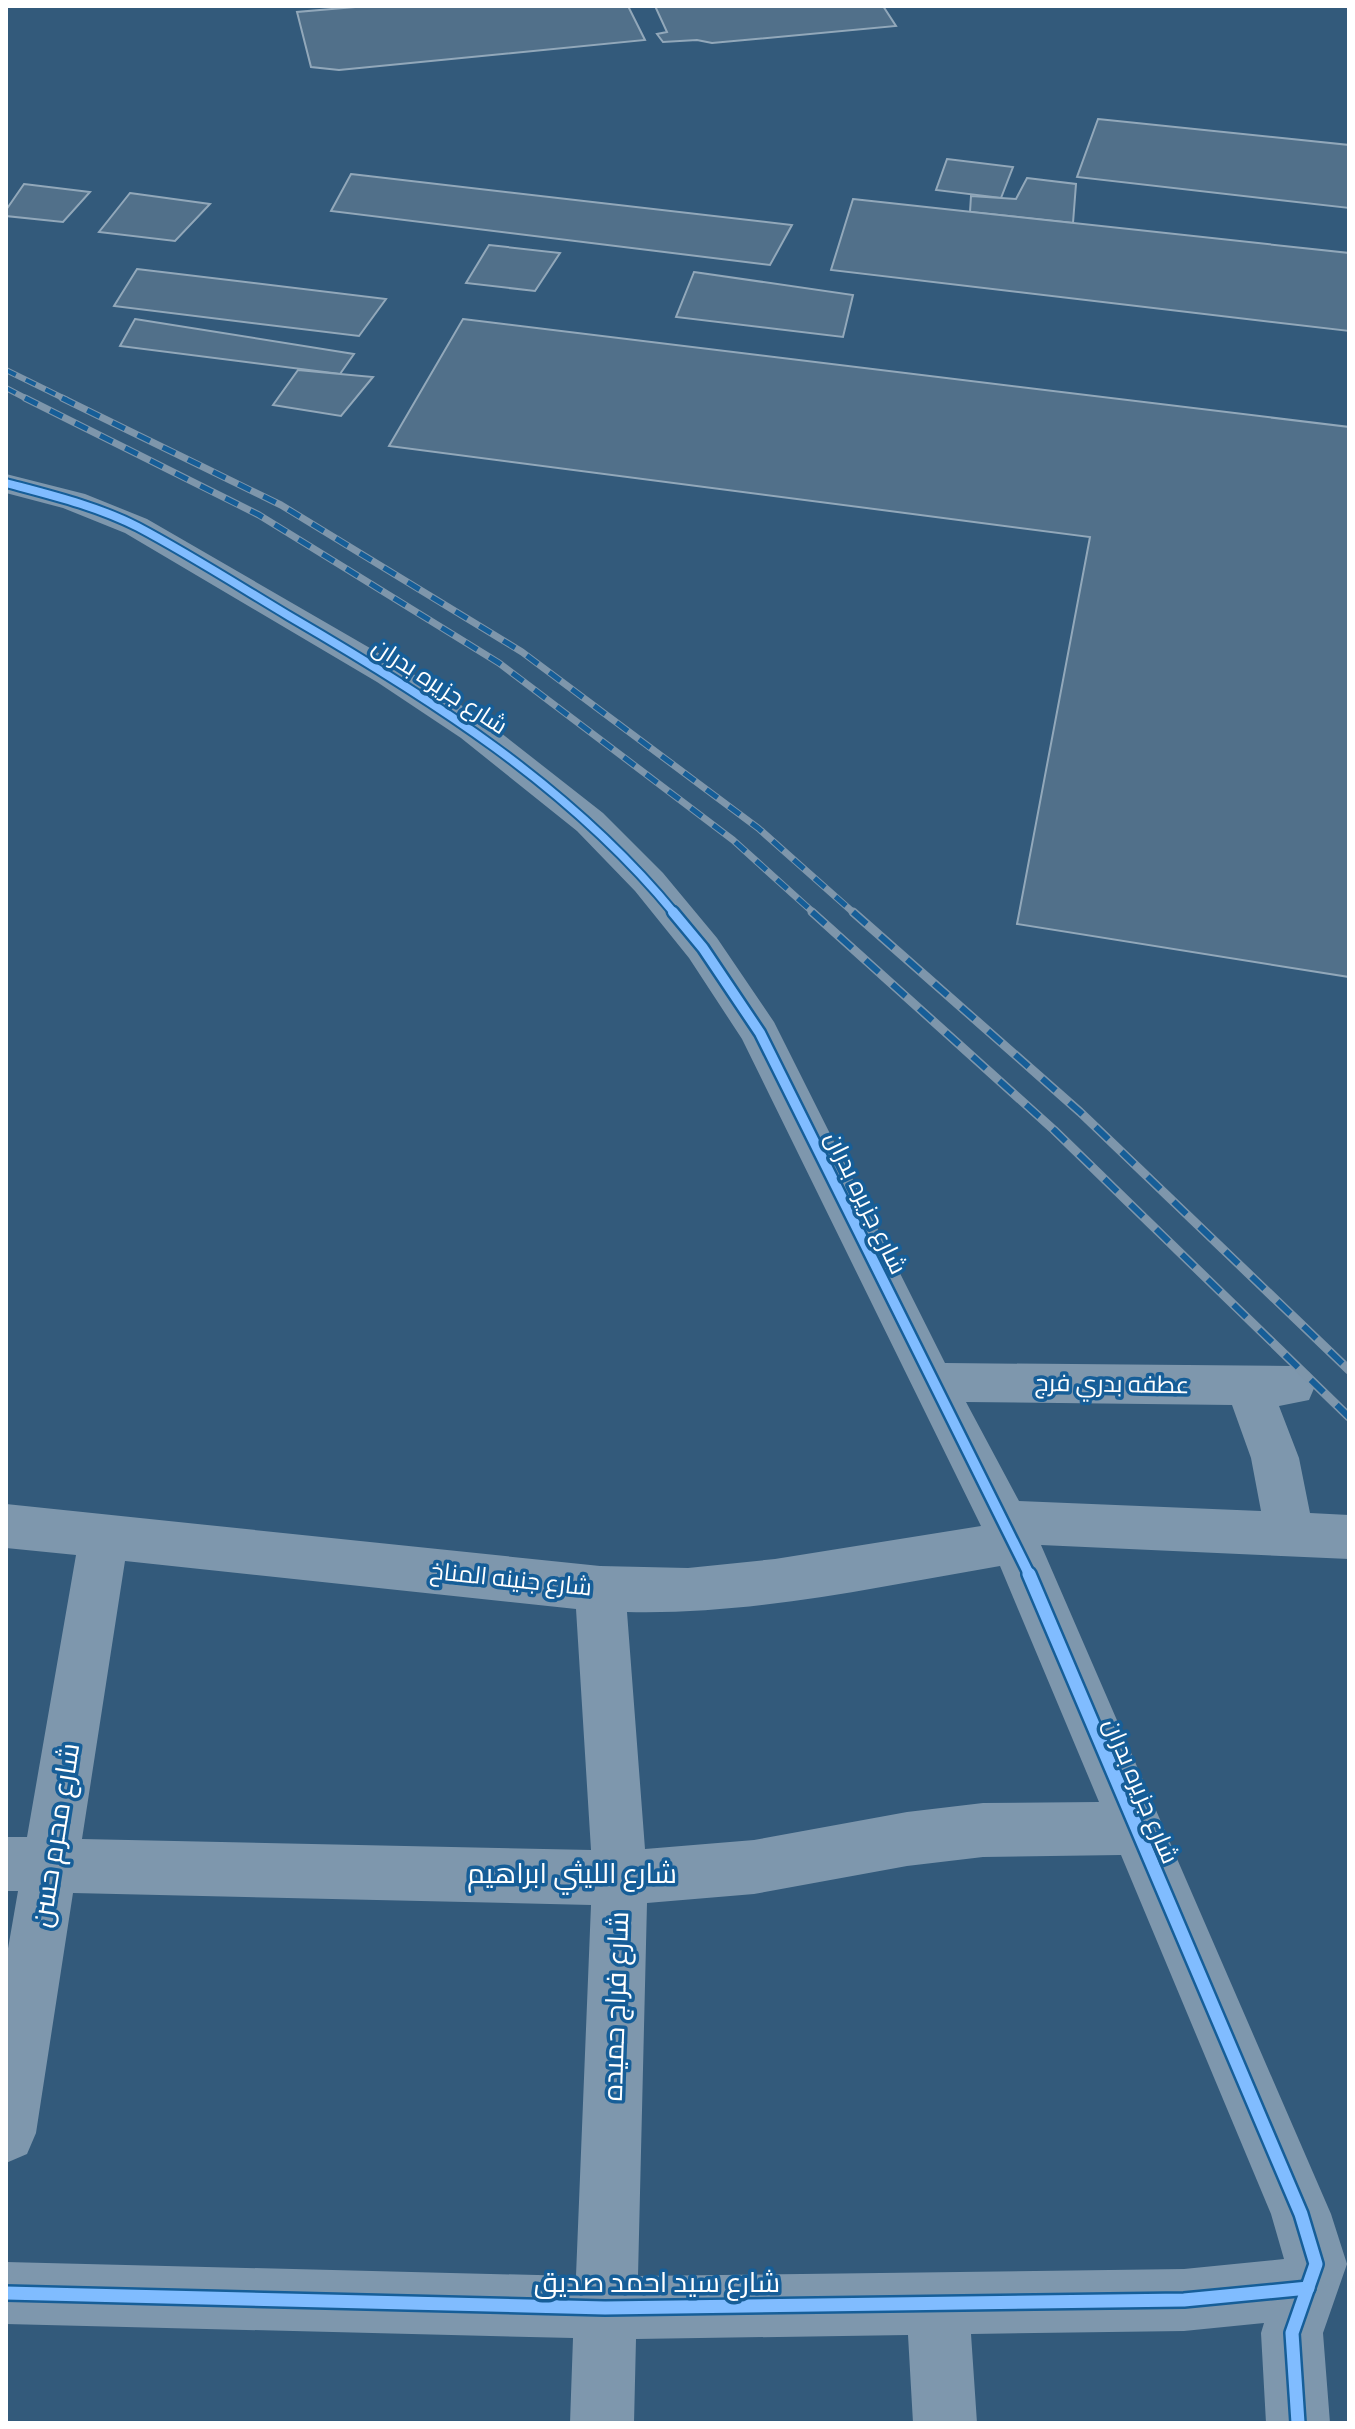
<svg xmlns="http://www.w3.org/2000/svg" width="1355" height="2429" viewBox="0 0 1355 2429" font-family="'Titillium Web',Cairo,sans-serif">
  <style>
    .building { fill: #51708a; stroke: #92a8ba; stroke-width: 2 }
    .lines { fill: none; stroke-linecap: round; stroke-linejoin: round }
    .minor { fill: #7e97ad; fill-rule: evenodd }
    .rail-far2-casing { stroke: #7e96ab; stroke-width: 6 }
    .rail-far1-casing { stroke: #7e96ab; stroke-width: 7 }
    .rail-casing { stroke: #7e96ab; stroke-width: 9 }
    .rail-far2 { stroke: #165e98; stroke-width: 4; stroke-dasharray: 11; stroke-linecap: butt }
    .rail-far1 { stroke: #165e98; stroke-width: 5; stroke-dasharray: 14; stroke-linecap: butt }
    .rail { stroke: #165e98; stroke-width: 6; stroke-dasharray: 18; stroke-linecap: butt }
    .cycleway-far2-casing { stroke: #165e98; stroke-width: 12 }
    .cycleway-far1-casing { stroke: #165e98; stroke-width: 15 }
    .cycleway-casing { stroke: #165e98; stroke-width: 18 }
    .cycleway-far2 { stroke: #80bcff; stroke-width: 8 }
    .cycleway-far1 { stroke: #80bcff; stroke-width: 10 }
    .cycleway { stroke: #80bcff; stroke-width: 13 }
    .labels { text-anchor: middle; stroke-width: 7; stroke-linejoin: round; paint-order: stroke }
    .street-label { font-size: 24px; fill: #fff; stroke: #165e98 }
    .near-street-label { font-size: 28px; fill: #fff; stroke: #165e98 }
  </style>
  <rect width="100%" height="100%" fill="#335a7b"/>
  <g class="building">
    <path d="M367,6H628L645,40L339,70L311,67L297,12Z"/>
    <path d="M655,6H883L896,26L712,43L697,40L663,42L657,34L667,32Z"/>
    <path d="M1098,119L1349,145V208L1077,177Z"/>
    <path d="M947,159L1013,167L1001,198L936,190Z"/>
    <path d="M351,174L792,225L770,265L331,211Z"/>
    <path d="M1027,178L1076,184L1073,223L970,212L971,196L1016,199Z"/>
    <path d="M24,184L90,192L63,222L6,216V210Z"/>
    <path d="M130,193L210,204L175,241L99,232Z"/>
    <path d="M853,199L1349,253V331L831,270Z"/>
    <path d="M489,245L560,253L535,291L466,283Z"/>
    <path d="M137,269L386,299L359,336L114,306Z"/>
    <path d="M694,272L853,295L843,337L676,317Z"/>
    <path d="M135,319L354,354L340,374L120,346Z"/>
    <path d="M463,319L1349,427V977L1017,924L1090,537L389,446Z"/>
    <path d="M298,370L340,374L373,377L341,416L273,405Z"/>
  </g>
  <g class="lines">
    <path class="minor" d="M6,474L85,494L147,519L401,666L487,722L603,813L663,873L717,938L774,1022L945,1363L1292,1366L1309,1372L1315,1386L1309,1400L1279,1406L1299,1458L1310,1513L1349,1515V1559L1041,1545L1331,2214L1347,2264L1323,2333L1330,2423H1266L1261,2333L1264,2323L1184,2331L971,2334L977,2423H913L908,2335L636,2339L634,2423H570L573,2338L6,2324V2262L576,2276L591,1905L73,1893L36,2133L27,2154L6,2163V1960L18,1891H6V1837H27L76,1555L6,1548V1504L600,1566L688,1568L775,1559L981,1526L742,1039L689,958L635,891L577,831L461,738L377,682L125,533L63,508L6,493ZM966,1402L1232,1405L1251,1458L1261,1511L1019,1501ZM125,1561L576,1609L591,1850L82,1839ZM1000,1566L1099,1802L983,1803L907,1812L754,1840L645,1849L627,1612C753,1615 877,1587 1000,1566ZM1121,1855L1271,2214L1284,2259L1184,2269L638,2276L647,1903L754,1894L907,1866L983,1857Z"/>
    <g class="rail-far2-casing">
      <g id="rail-far2">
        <path d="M6,370L67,400"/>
        <path d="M6,388L29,400"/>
      </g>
    </g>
    <g class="rail-far1-casing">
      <g id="rail-far1">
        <path d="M25,398L259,515L499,663L733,840L815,914"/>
        <path d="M62,398L281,505L522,652L758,828L855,914"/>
      </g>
    </g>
    <g class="rail-casing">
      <g id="rail">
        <path d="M812,912L1054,1130L1349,1417"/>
        <path d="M853,912L1080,1112L1349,1370"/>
      </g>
    </g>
    <use href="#rail-far2" class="rail-far2"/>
    <use href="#rail-far1" class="rail-far1"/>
    <use href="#rail" class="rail"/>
    <g class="cycleway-far2-casing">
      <path id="cycleway-far2" d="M6,483C51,495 97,506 138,527C189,554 239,586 289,616C430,698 570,786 675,914"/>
    </g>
    <g class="cycleway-far1-casing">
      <path id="cycleway-far1" d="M673,912L703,948L760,1033L1030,1576"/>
    </g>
    <g class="cycleway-casing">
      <g id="cycleway">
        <path d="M1029,1574L1301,2214L1316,2264L1292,2333L1298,2423"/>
        <path d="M6,2293L605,2308L1184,2300L1308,2288"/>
      </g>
    </g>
    <use href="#cycleway-far2" class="cycleway-far2"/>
    <use href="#cycleway-far1" class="cycleway-far1"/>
    <use href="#cycleway" class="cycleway"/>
  </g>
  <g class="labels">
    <g class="street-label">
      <text transform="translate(440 686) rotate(33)" y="8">شارع جزيره بدران</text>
      <text transform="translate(866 1203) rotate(64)" y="8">شارع جزيره بدران</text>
      <text transform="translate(1112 1384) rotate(1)" y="8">عطفه بدري فرج</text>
      <text transform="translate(511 1579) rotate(6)" y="8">شارع جنينه المناخ</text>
      <text transform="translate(1141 1791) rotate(67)" y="8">شارع جزيره بدران</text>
    </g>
    <g class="near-street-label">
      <text transform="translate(55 1835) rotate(-81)" y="10">شارع محرم حسن</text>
      <text x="572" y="1883">شارع الليثي ابراهيم</text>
      <text transform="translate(615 2006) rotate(-88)" y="10">شارع فراج حميده</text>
      <text x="657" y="2292">شارع سيد احمد صديق</text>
    </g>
  </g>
  <rect width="1355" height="2429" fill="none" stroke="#ffffff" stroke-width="16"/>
</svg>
